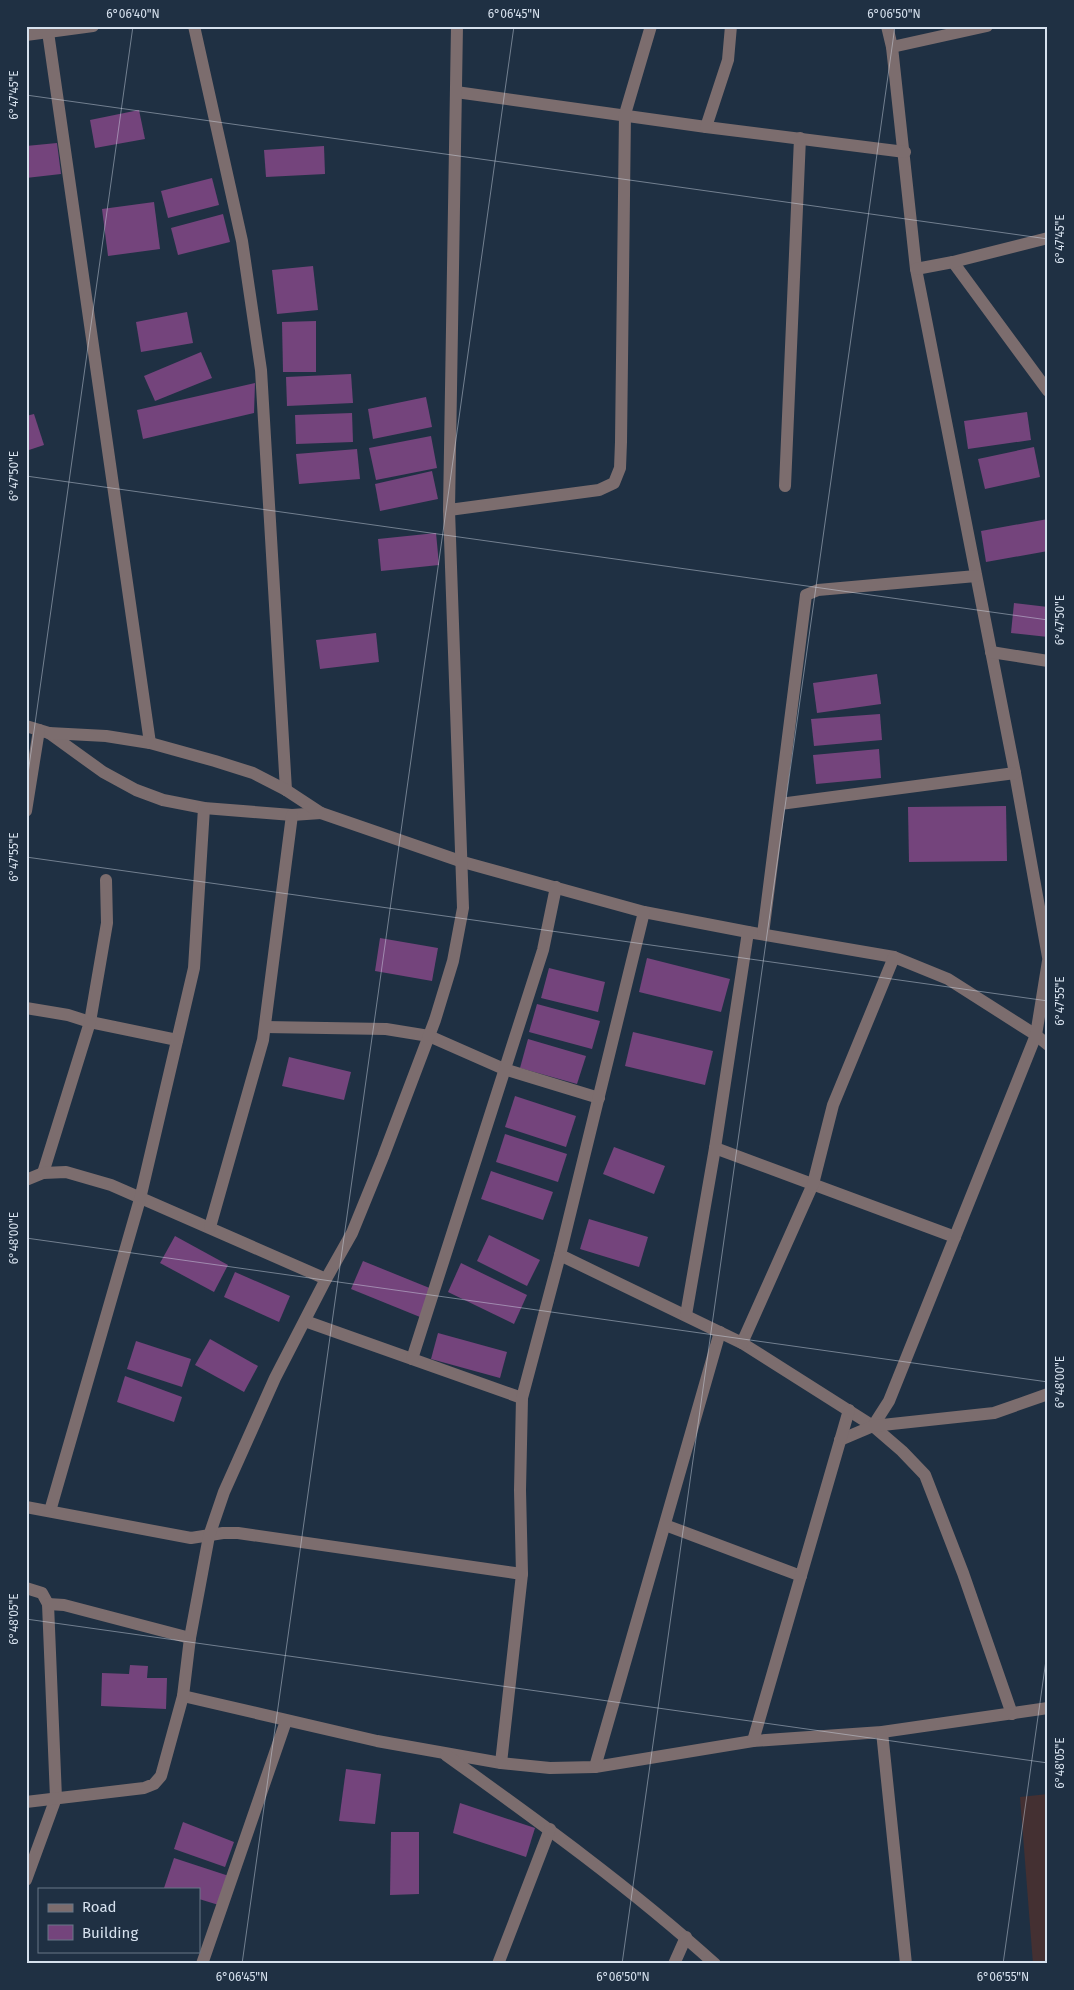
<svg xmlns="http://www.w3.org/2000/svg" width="1074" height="1990" viewBox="0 0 1074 1990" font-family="'Fira Sans',sans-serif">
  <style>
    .industrial { fill: #443032 }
    .building { fill: #74447c }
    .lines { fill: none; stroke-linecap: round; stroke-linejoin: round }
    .minor { stroke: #7c6d6e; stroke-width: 12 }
    .ticks { fill: none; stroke: #d6e1ee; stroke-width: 1; stroke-opacity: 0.45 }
    .neatline { fill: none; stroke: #d6e1ee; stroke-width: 2 }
    .ticks-label { font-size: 12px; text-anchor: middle; fill: #d6e1ee }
  </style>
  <rect width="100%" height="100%" fill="#1f3043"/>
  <path class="industrial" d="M1048,1794V1964H1033L1020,1797Z"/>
  <g class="building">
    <path d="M139,110L145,139L95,148L90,120Z"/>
    <path d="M57,143L61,174L26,178V146Z"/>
    <path d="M324,146L325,174L266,177L264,150Z"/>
    <path d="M212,178L219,205L168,218L161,191Z"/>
    <path d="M154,202L160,249L108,256L102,209Z"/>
    <path d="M223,214L230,242L178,255L171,228Z"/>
    <path d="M313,266L318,310L277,314L272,270Z"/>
    <path d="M187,312L193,343L141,352L136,322Z"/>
    <path d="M316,321V372H283L282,322Z"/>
    <path d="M201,352L212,378L155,401L144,376Z"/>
    <path d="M351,374L353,403L287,406L286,377Z"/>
    <path d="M255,383L254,413L143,439L137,410Z"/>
    <path d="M426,397L432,427L373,439L368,409Z"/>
    <path d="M1027,412L1031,440L968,449L964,421Z"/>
    <path d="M352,413L353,442L296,444L295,415Z"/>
    <path d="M34,414L44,445L26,451V416Z"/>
    <path d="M431,436L437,468L376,480L369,448Z"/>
    <path d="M1034,447L1040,477L985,489L978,459Z"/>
    <path d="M357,449L360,479L299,484L296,454Z"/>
    <path d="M432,471L438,499L380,511L375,484Z"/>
    <path d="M1048,519V551L986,562L981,531Z"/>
    <path d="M436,533L439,565L381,571L378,539Z"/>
    <path d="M1014,603L1048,607V637L1011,633Z"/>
    <path d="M376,633L379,662L320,669L316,640Z"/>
    <path d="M877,674L881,704L817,713L813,683Z"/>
    <path d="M880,714L882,740L814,746L811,719Z"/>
    <path d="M879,749L881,778L816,784L813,755Z"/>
    <path d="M1006,806L1007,861L909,862L908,807Z"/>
    <path d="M380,938L438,948L432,981L375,971Z"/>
    <path d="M647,958L730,979L721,1012L639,992Z"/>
    <path d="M549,968L605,982L598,1012L541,998Z"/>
    <path d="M537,1004L600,1021L592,1049L529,1032Z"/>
    <path d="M633,1032L713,1051L705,1085L625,1066Z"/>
    <path d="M528,1039L586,1056L577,1084L520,1068Z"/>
    <path d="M289,1057L351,1072L344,1100L282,1086Z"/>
    <path d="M515,1096L576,1116L566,1147L505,1127Z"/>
    <path d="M505,1134L567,1154L558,1182L496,1162Z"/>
    <path d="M614,1147L665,1166L654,1194L603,1174Z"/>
    <path d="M491,1171L553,1192L543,1220L481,1199Z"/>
    <path d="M589,1219L648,1237L639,1267L580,1249Z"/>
    <path d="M489,1235L540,1260L527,1286L477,1261Z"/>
    <path d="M175,1236L228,1265L214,1292L160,1263Z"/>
    <path d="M363,1261L432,1289L420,1317L351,1289Z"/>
    <path d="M461,1263L527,1295L514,1324L448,1292Z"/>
    <path d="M235,1272L290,1296L279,1322L224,1297Z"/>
    <path d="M438,1333L507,1352L500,1378L431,1359Z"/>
    <path d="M210,1339L258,1366L244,1392L195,1365Z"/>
    <path d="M136,1341L191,1359L182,1387L127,1369Z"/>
    <path d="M125,1376L182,1397L174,1422L117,1402Z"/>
    <path d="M130,1665L148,1666L147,1678H167L166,1709L101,1706L102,1673L129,1674Z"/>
    <path d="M346,1769L381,1774L375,1824L339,1821Z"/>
    <path d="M460,1803L535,1828L526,1857L453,1833Z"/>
    <path d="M183,1822L234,1842L225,1867L174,1849Z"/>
    <path d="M391,1832H419V1894L390,1895Z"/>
    <path d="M174,1858L232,1877L222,1906L199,1899V1889L164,1888Z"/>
  </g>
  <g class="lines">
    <g class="minor">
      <path d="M194,26L242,241L261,370L286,790"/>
      <path d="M887,26L892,47L916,269L1015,773L1048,957"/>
      <path d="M48,32L150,743"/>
      <path d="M26,35L93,26"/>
      <path d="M892,47L987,26"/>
      <path d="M456,92L706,127L905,152"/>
      <path d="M706,127L728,60L731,26"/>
      <path d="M953,262L1048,391"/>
      <path d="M916,269L953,262L1048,238"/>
      <path d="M785,486L800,138"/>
      <path d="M449,510L599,490L614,483L620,468L621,442L625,114L651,26"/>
      <path d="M991,652L1048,661"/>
      <path d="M26,726L49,733L103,772L136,790L163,800L204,808L292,815L321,813"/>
      <path d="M49,733L106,736L150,743L215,761L253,773L286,790L321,813L463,862L644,912L748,932L894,957L948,979L1036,1035L1048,1045"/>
      <path d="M780,804L1015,773"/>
      <path d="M26,811L39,730"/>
      <path d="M763,934L806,595L818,590L976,576"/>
      <path d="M26,1008L68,1015L90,1022L177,1040"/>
      <path d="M265,1027L386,1029L429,1036L504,1069L599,1098"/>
      <path d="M715,1148L955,1237"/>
      <path d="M43,1173L90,1022L107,923L106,880"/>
      <path d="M26,1180L43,1173L66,1172L111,1185L326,1279"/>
      <path d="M210,1227L263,1040L292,815"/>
      <path d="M560,1255L742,1343L873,1426L902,1451L925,1475L963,1573L1012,1714"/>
      <path d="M686,1315L715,1148L748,932"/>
      <path d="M305,1321L522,1398"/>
      <path d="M742,1343L813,1184L833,1105L894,957"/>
      <path d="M412,1359L543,950L556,887"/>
      <path d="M873,1426L889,1401L1036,1035L1048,961"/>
      <path d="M840,1440L873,1426L994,1413L1048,1394"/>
      <path d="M26,1507L191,1538L223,1533H238L522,1574"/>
      <path d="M50,1511L140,1199L194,968L204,808"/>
      <path d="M665,1525L801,1576"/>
      <path d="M26,1588L42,1593L48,1604L56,1798L26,1880"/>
      <path d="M48,1604L64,1605L190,1638"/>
      <path d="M183,1696L377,1741L501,1763L550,1768L595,1767L753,1741L882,1732L1048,1708"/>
      <path d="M882,1732L906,1964"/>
      <path d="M753,1741L849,1410"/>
      <path d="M446,1755C538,1821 631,1888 715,1964"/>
      <path d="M501,1763L522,1574L520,1490L522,1398L560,1255L644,912"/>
      <path d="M595,1767L720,1332"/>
      <path d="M26,1802L144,1788L154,1784L161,1776L183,1696L190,1638L209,1536L224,1492L275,1378L326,1279L352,1233L383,1157L435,1020L453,961L463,908L449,510L457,26"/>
      <path d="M202,1964L286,1721"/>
      <path d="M498,1964L550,1829"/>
      <path d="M674,1964L686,1937"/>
    </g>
  </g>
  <path class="ticks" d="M26,95L1048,239M26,476L1048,620M26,788L133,26M26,857L1048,1001M26,1238L1048,1382M26,1619L1048,1763M242,1964L514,26M622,1964L895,26M1003,1964L1048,1646"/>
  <rect width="1074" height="1990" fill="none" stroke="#1f3043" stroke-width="55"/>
  <rect x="38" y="1888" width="162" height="65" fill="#1f3043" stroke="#687787"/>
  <rect x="48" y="1904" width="25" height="8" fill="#7c6d6e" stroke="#687787"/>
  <text x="82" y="1912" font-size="15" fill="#d6e1ee">Road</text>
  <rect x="48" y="1925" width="25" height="15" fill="#74447c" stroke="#687787"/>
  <text x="82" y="1938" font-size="15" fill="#d6e1ee">Building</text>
  <rect x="28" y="28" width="1018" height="1934" class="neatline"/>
  <g class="ticks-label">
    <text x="133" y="18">6°06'40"N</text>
    <text x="514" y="18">6°06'45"N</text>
    <text x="894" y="18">6°06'50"N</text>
    <text transform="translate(14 95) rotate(-90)" y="4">6°47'45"E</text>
    <text transform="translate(1060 239) rotate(-90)" y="4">6°47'45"E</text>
    <text transform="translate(14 476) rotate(-90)" y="4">6°47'50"E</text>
    <text transform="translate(1060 620) rotate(-90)" y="4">6°47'50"E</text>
    <text transform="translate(14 857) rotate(-90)" y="4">6°47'55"E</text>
    <text transform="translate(1060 1001) rotate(-90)" y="4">6°47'55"E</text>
    <text transform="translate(14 1238) rotate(-90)" y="4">6°48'00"E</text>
    <text transform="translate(1060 1382) rotate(-90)" y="4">6°48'00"E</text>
    <text transform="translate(14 1619) rotate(-90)" y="4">6°48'05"E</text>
    <text transform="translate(1060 1763) rotate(-90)" y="4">6°48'05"E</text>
    <text x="242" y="1981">6°06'45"N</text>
    <text x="623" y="1981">6°06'50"N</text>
    <text x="1003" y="1981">6°06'55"N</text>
  </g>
</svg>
